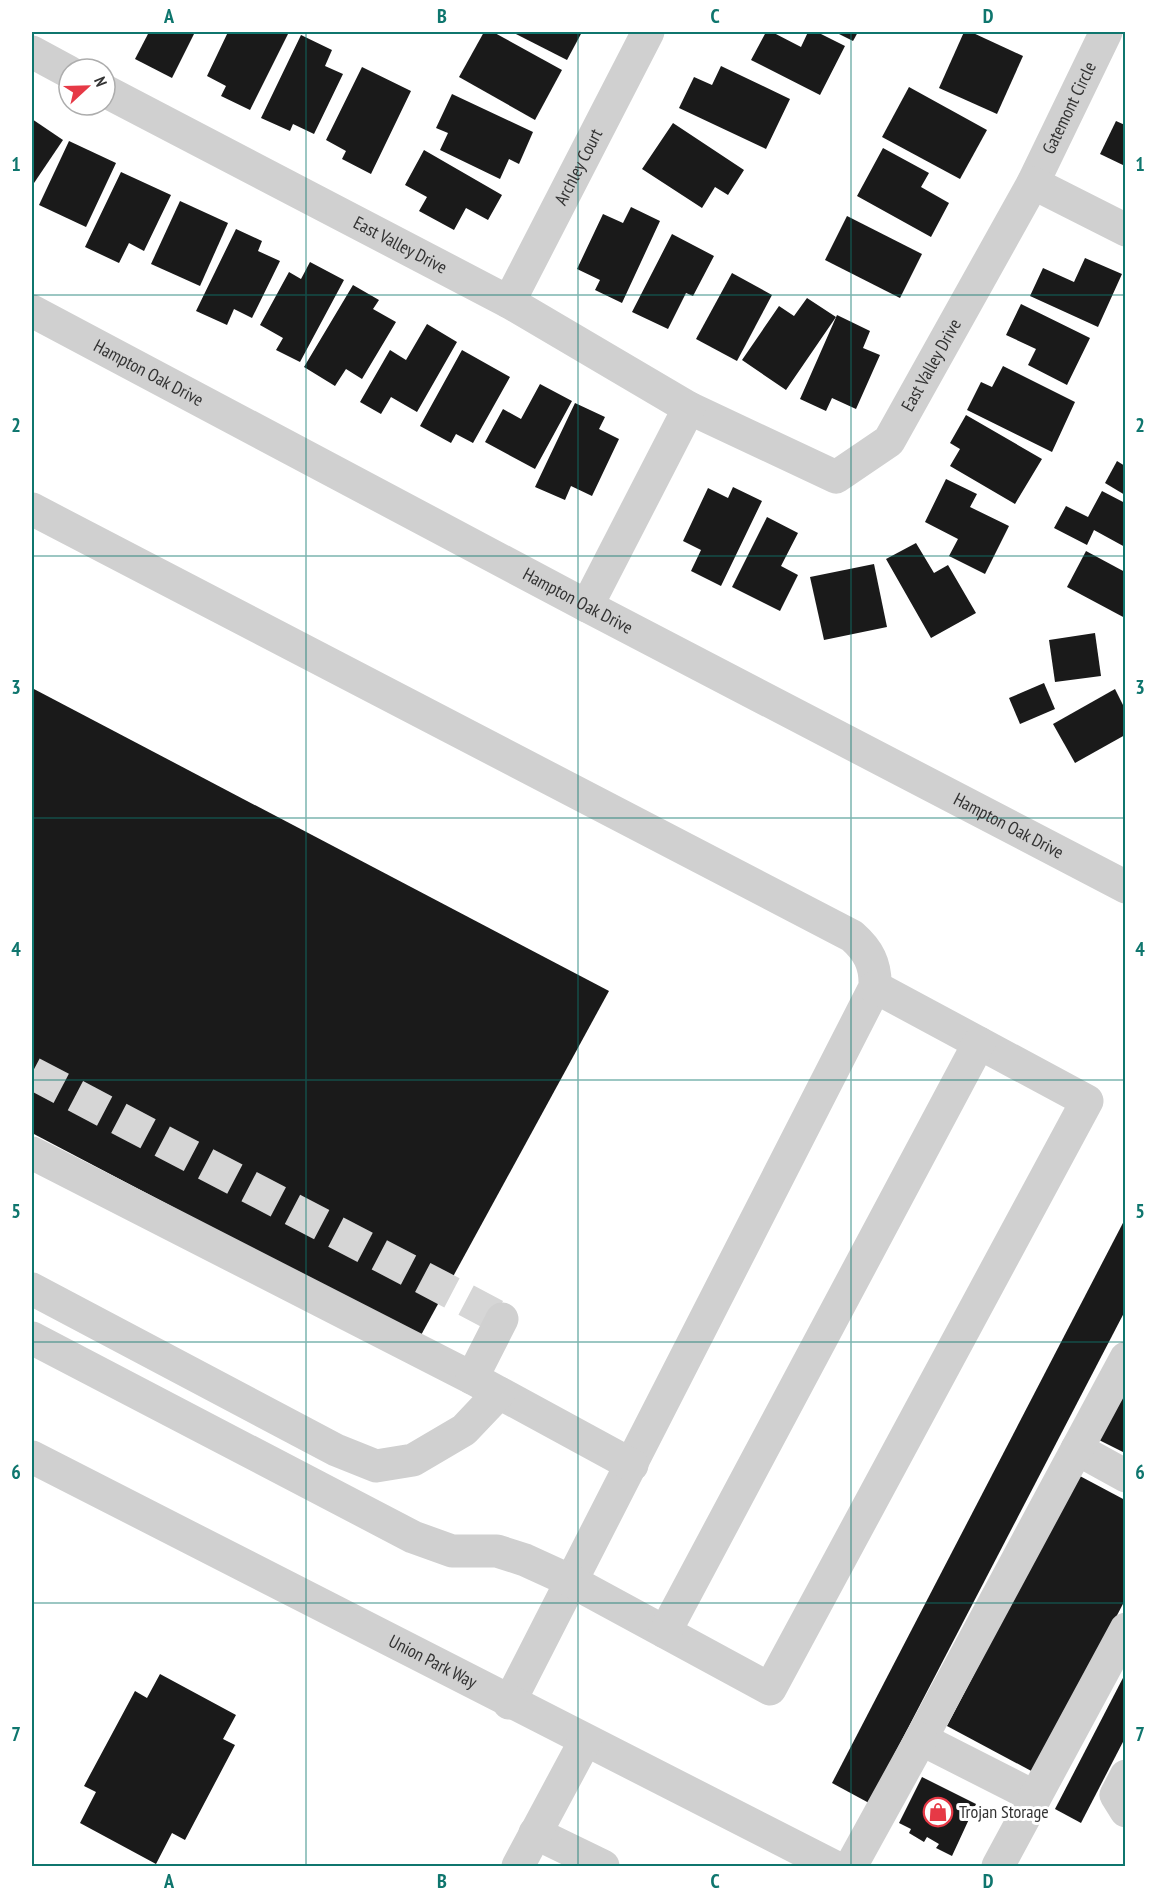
<svg xmlns="http://www.w3.org/2000/svg" width="1157" height="1898" viewBox="0 0 1157 1898" font-family="'PT Sans Narrow',sans-serif">
  <style>
    .building { fill: #1a1a1a }
    .lines { fill: none; stroke-linecap: round; stroke-linejoin: round }
    .minor-tunnel { stroke: #d6d6d6; stroke-width: 33; stroke-dasharray: 33 16; stroke-linecap: butt }
    .minor { stroke: #d0d0d0; stroke-width: 33 }
    .grid { fill: none; stroke: #0f766e; stroke-width: 1.5; stroke-opacity: 0.55 }
    .labels { text-anchor: middle; stroke-width: 6; stroke-linejoin: round; paint-order: stroke }
    .street-label { font-size: 18px; fill: #333; stroke: #fff }
    .poi-label { font-size: 18px; fill: #333; stroke: #fff; text-anchor: start }
    .neatline { fill: none; stroke: #0f766e; stroke-width: 2 }
    .grid-label { font-size: 20px; text-anchor: middle; font-weight: bold; fill: #0f766e }
  </style>
  <rect width="100%" height="100%" fill="#fff"/>
  <g class="building">
    <path d="M149,32H195L172,78L135,59Z"/>
    <path d="M228,32H289L250,110L221,96L226,86L207,76Z"/>
    <path d="M484,32H493L562,70L535,120L459,77Z"/>
    <path d="M512,32H582L567,60Z"/>
    <path d="M766,32H772L801,47L808,32H817L845,46L820,95L751,60Z"/>
    <path d="M835,32H858L853,41Z"/>
    <path d="M964,32H971L1023,56L997,114L939,88Z"/>
    <path d="M301,35L332,50L325,66L343,74L314,134L293,124L290,131L261,118Z"/>
    <path d="M721,66L790,99L766,149L679,108L694,77L712,85Z"/>
    <path d="M362,67L411,91L371,174L342,159L346,151L326,140Z"/>
    <path d="M909,87L987,130L960,179L882,137Z"/>
    <path d="M452,94L533,132L519,164L509,159L500,179L440,150L448,133L436,128Z"/>
    <path d="M32,119L63,140L32,186Z"/>
    <path d="M1116,121L1125,125V166L1100,154Z"/>
    <path d="M673,123L744,170L728,195L715,187L702,208L642,169Z"/>
    <path d="M69,141L116,163L86,227L39,205Z"/>
    <path d="M883,148L929,173L921,187L949,203L931,237L857,196Z"/>
    <path d="M424,150L502,195L488,220L466,208L454,230L419,211L427,197L405,185Z"/>
    <path d="M121,172L171,195L144,251L129,243L119,263L85,247Z"/>
    <path d="M180,201L228,223L200,286L151,264Z"/>
    <path d="M631,207L660,221L622,303L595,290L600,280L577,269L603,214L623,223Z"/>
    <path d="M847,216L922,254L900,298L825,260Z"/>
    <path d="M236,229L262,241L258,251L280,261L252,318L234,309L227,325L196,311Z"/>
    <path d="M672,234L714,256L693,296L686,293L668,329L632,312Z"/>
    <path d="M1085,258L1122,274L1098,327L1030,296L1043,268L1074,282Z"/>
    <path d="M310,262L344,280L300,362L276,350L283,338L260,325L289,272L301,279Z"/>
    <path d="M732,273L772,295L737,361L696,339Z"/>
    <path d="M353,285L379,300L373,309L396,322L362,379L346,369L335,386L304,367Z"/>
    <path d="M807,298L836,317L786,390L742,360L779,306L794,316Z"/>
    <path d="M1021,304L1090,338L1067,385L1028,365L1036,349L1006,335Z"/>
    <path d="M837,315L870,331L863,348L880,355L856,409L832,398L826,411L800,399Z"/>
    <path d="M427,324L457,342L417,412L391,397L381,414L360,402L390,350L406,360Z"/>
    <path d="M462,350L510,377L473,443L456,434L451,443L420,426Z"/>
    <path d="M1003,366L1075,402L1052,452L967,410L981,382L992,387Z"/>
    <path d="M540,384L572,401L535,469L485,442L503,409L521,419Z"/>
    <path d="M575,403L605,417L599,429L619,439L592,496L571,486L565,500L535,487Z"/>
    <path d="M966,415L1042,459L1015,504L950,466L960,449L950,443Z"/>
    <path d="M1117,461L1125,466V495L1105,483Z"/>
    <path d="M946,479L977,494L970,507L1009,526L985,574L949,556L958,539L925,522Z"/>
    <path d="M733,487L762,501L721,586L691,571L701,550L683,541L708,488L728,498Z"/>
    <path d="M1102,491L1125,503V547L1094,530L1087,545L1054,528L1066,506L1088,517Z"/>
    <path d="M767,517L798,533L781,566L798,575L780,611L732,587Z"/>
    <path d="M916,543L934,573L948,565L976,613L931,638L886,559Z"/>
    <path d="M1086,551L1125,572V618L1067,587Z"/>
    <path d="M874,564L887,627L824,640L810,577Z"/>
    <path d="M1095,633L1101,676L1055,682L1049,640Z"/>
    <path d="M1044,683L1055,709L1020,724L1009,698Z"/>
    <path d="M32,688L609,991L420,1337L32,1133Z"/>
    <path d="M1115,689L1125,709V735L1075,763L1053,724Z"/>
    <path d="M1125,1219V1311L869,1803L832,1783Z"/>
    <path d="M1125,1385V1453L1097,1439Z"/>
    <path d="M1078,1475L1125,1500V1600L1035,1773L947,1726Z"/>
    <path d="M160,1674L236,1715L223,1739L235,1745L185,1840L172,1833L156,1864L80,1823L96,1792L84,1786L135,1691L147,1698Z"/>
    <path d="M1125,1674V1738L1081,1823L1055,1809Z"/>
    <path d="M922,1777L976,1804L952,1856L936,1848L939,1844L927,1837L924,1842L909,1833L911,1829L899,1823Z"/>
  </g>
  <g class="lines">
    <path class="minor-tunnel" d="M32,1073L502,1319"/>
    <g class="minor">
      <path d="M32,52L69,72"/>
      <path id="s1" d="M105,91L509,302L689,408L836,477L889,441L1033,183L1106,32"/>
      <path d="M1033,183L1126,230"/>
      <path id="s2" d="M509,302L648,32"/>
      <path id="s3" d="M32,311L587,606L1126,887"/>
      <path d="M32,509L852,936C868,950 876,964 875,987L509,1703"/>
      <path d="M587,606L689,408"/>
      <path d="M32,1153L472,1378L632,1465"/>
      <path d="M32,1289L336,1450L376,1466L413,1460L464,1430L499,1393"/>
      <path d="M32,1338L413,1537L452,1551H497L525,1560L571,1581L770,1689L1087,1101L875,987"/>
      <path d="M472,1378L502,1319"/>
      <path d="M1077,1449L1126,1476"/>
      <path id="s4" d="M32,1457L833,1866"/>
      <path d="M665,1632L979,1043"/>
      <path d="M1126,1776L1116,1795L1126,1811"/>
      <path d="M1035,1797L921,1739L1126,1358"/>
      <path d="M535,1833L603,1866"/>
      <path d="M518,1866L585,1741"/>
      <path d="M851,1866L921,1739"/>
      <path d="M998,1866L1126,1629"/>
    </g>
  </g>
  <path class="grid" d="M306,32V1866M578,32V1866M851,32V1866M32,295H1126M32,556H1126M32,818H1126M32,1080H1126M32,1342H1126M32,1603H1126"/>
  <defs>
    <g id="shop-ring" transform="scale(1.5)"><circle r="9.5" fill="#fff" stroke="#e63946" stroke-width="1.5"/><path d="M-5-2.5h2.3a2.7 3.5 0 0 1 5.4 0H5L5.5 6h-11ZM-1.5-2.5h3a1.5 2.3 0 0 0-3 0Z" fill="#e63946"/></g>
  </defs>
  <g fill-rule="evenodd">
    <use href="#shop-ring" x="938" y="1812"/>
  </g>
  <g class="labels">
    <g class="street-label">
      <text dy="6" stroke="none"><textPath href="#s1" startOffset="1270">Gatemont Circle</textPath></text>
      <text dy="6" stroke="none"><textPath href="#s2" startOffset="152">Archley Court</textPath></text>
      <text dy="6" stroke="none"><textPath href="#s1" startOffset="333">East Valley Drive</textPath></text>
      <text dy="6" stroke="none"><textPath href="#s1" startOffset="978">East Valley Drive</textPath></text>
      <text dy="6" stroke="none"><textPath href="#s3" startOffset="132">Hampton Oak Drive</textPath></text>
      <text dy="6" stroke="none"><textPath href="#s3" startOffset="618">Hampton Oak Drive</textPath></text>
      <text dy="6" stroke="none"><textPath href="#s3" startOffset="1104">Hampton Oak Drive</textPath></text>
      <text dy="6" stroke="none"><textPath href="#s4" startOffset="450">Union Park Way</textPath></text>
    </g>
    <g class="poi-label">
      <text x="959" y="1818">Trojan Storage</text>
    </g>
  </g>
  <rect width="1157" height="1898" fill="none" stroke="#ffffff" stroke-width="66"/>
  <g transform="translate(87 87) rotate(68)"><circle r="28" fill="#ffffff" stroke="#adadad" stroke-width="1.5"/>
  <path d="M0-4.5L10 22L0 15L-10 22Z" fill="#e63946"/>
  <text y="-9" font-size="16" font-weight="bold" text-anchor="middle" fill="#333333">N</text>
  </g>
  <rect x="33" y="33" width="1091" height="1832" class="neatline"/>
  <g class="grid-label">
    <text x="169" y="23">A</text>
    <text x="442" y="23">B</text>
    <text x="715" y="23">C</text>
    <text x="988" y="23">D</text>
    <text x="16" y="171">1</text>
    <text x="1140" y="171">1</text>
    <text x="16" y="432">2</text>
    <text x="1140" y="432">2</text>
    <text x="16" y="694">3</text>
    <text x="1140" y="694">3</text>
    <text x="16" y="956">4</text>
    <text x="1140" y="956">4</text>
    <text x="16" y="1218">5</text>
    <text x="1140" y="1218">5</text>
    <text x="16" y="1479">6</text>
    <text x="1140" y="1479">6</text>
    <text x="16" y="1741">7</text>
    <text x="1140" y="1741">7</text>
    <text x="169" y="1888">A</text>
    <text x="442" y="1888">B</text>
    <text x="715" y="1888">C</text>
    <text x="988" y="1888">D</text>
  </g>
</svg>
